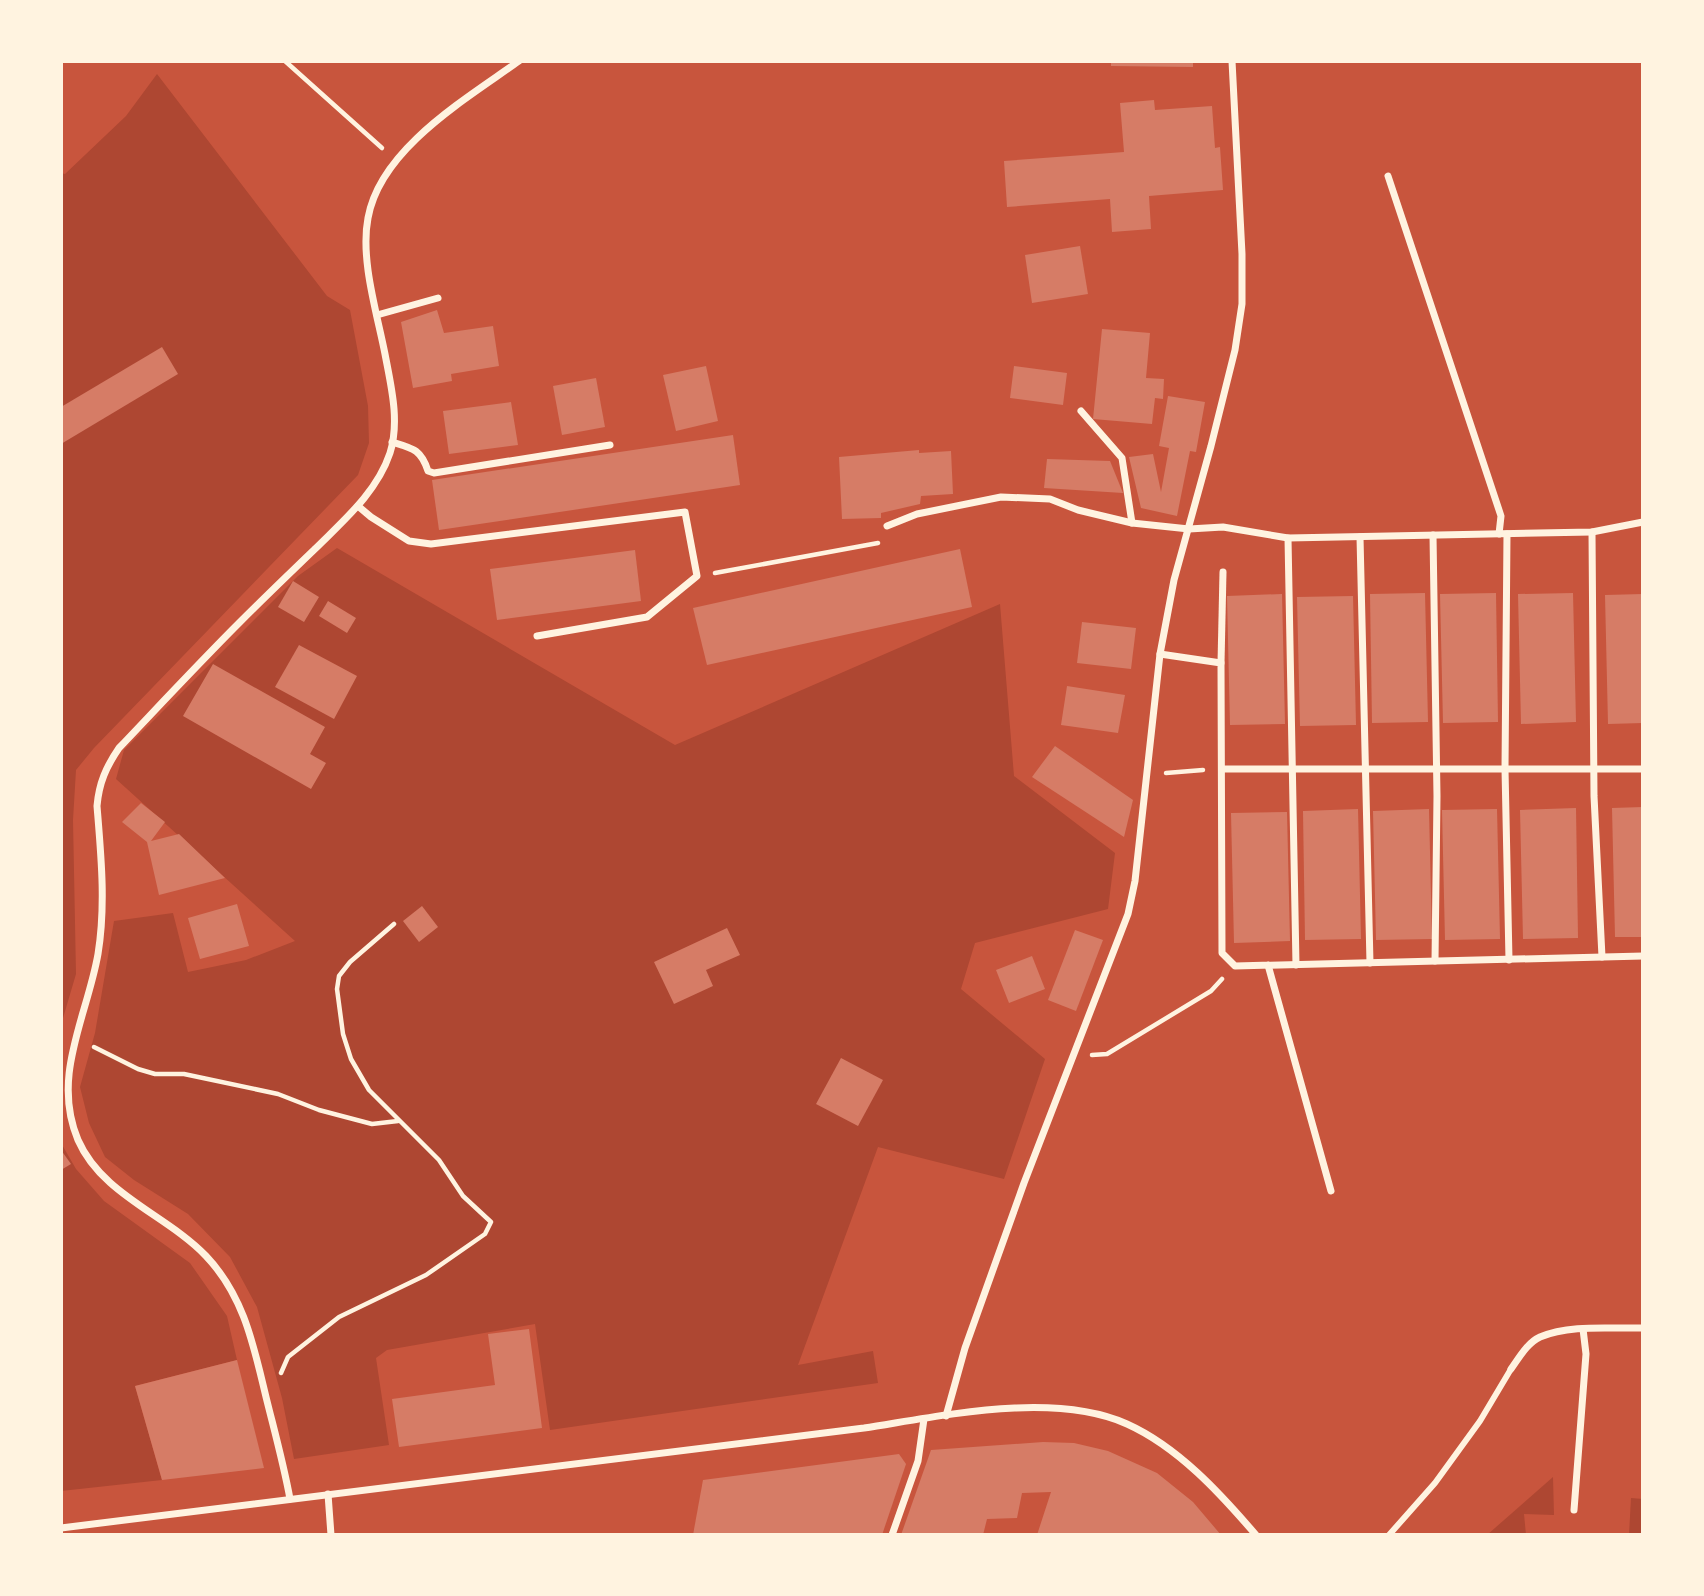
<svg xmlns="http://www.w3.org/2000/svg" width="1704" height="1596" viewBox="0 0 1704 1596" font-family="Poppins,sans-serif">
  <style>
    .green { fill: #ae4732 }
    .building { fill: #d67c66 }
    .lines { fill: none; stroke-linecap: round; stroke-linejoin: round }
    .path { stroke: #fff3e0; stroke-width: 4.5 }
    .pedestrian { stroke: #fff3e0; stroke-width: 6 }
    .minor { stroke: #fff3e0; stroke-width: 7 }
  </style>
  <rect width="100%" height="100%" fill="#c8553d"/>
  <g class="green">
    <path d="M157,74L327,296L350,310L368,406L369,443L358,475L94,748L76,770L73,820L76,974L61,1025V173L65,174L126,116Z"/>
    <path d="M337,548L675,745L1000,604L1014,776L1115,853L1108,909L975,943L961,989L1045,1059L1004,1179L878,1147L798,1365L873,1351L878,1383L550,1430L535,1324L387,1350L376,1358L389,1445L294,1459L282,1398L257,1307L230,1257L188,1214L134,1180L105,1157L89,1123L80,1087L95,1033L114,921L173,913L188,972L246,960L295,941L116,779L124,750L298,576Z"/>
    <path d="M61,1143L76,1169L104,1201L190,1263L227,1316L237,1360L135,1386L162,1480L61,1491Z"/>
    <path d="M1553,1477L1554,1515L1524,1514L1526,1535H1487Z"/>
    <path d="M1631,1498L1643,1499V1535H1629Z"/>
  </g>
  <g class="building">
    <path d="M1111,61H1193V67L1111,66Z"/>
    <path d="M1154,100L1155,110L1212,106L1215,148L1220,147L1223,190L1149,196L1151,229L1112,232L1110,199L1007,207L1004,161L1124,152L1120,103Z"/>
    <path d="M1080,246L1088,294L1032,303L1025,255Z"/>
    <path d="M437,310L444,333L493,326L499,366L451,374L452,381L413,388L401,322Z"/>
    <path d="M1102,329L1150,333L1146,378L1164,379L1163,399L1155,398L1152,424L1093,419Z"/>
    <path d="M162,347L178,374L61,444V407Z"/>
    <path d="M706,366L718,421L676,431L663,375Z"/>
    <path d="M1014,366L1067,373L1063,405L1010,398Z"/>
    <path d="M596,378L605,427L562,435L553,386Z"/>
    <path d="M1168,396L1205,402L1196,452L1190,451L1177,516L1141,508L1129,457L1153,454L1161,492L1169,448L1159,446Z"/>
    <path d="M511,402L518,445L449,454L443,411Z"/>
    <path d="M733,435L740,485L439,530L432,480Z"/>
    <path d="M919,450V453L951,451L953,494L921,496L920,504L881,513V518L842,519L839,457Z"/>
    <path d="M1047,459L1110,461L1123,493L1044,488Z"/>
    <path d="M960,549L972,607L707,665L693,608Z"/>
    <path d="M635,550L641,601L497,620L490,569Z"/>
    <path d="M293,581L319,597L304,622L278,607Z"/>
    <path d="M1425,593L1428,722L1372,723L1370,594Z"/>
    <path d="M1496,593L1498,722L1443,723L1440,594Z"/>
    <path d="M1573,593L1576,722L1521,724L1518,594Z"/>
    <path d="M1282,594L1285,724L1230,725L1227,596Z"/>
    <path d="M1643,594V723L1608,724L1605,595Z"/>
    <path d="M1353,596L1356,725L1300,726L1297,597Z"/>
    <path d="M328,601L356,618L347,633L319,616Z"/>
    <path d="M1082,622L1136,628L1131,669L1077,663Z"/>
    <path d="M299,645L357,676L334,719L275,687Z"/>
    <path d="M213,664L325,727L310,754L326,763L311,789L183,716Z"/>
    <path d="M1067,686L1125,695L1118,733L1061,725Z"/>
    <path d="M1055,746L1133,800L1124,837L1032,777Z"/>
    <path d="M141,803L165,822L151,841L179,834L225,878L159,895L147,842L122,822Z"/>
    <path d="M1643,807V937H1615L1612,808Z"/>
    <path d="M1576,808L1578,938L1523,939L1520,810Z"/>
    <path d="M1358,809L1361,939L1305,940L1303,811Z"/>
    <path d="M1429,809L1432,939L1376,940L1373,811Z"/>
    <path d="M1497,809L1500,939L1445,940L1442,810Z"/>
    <path d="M1287,812L1290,941L1234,943L1231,813Z"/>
    <path d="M237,904L249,946L200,959L188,918Z"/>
    <path d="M422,906L438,927L419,942L403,921Z"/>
    <path d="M727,928L740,955L706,970L713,986L674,1004L654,962Z"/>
    <path d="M1075,930L1103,940L1076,1011L1048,1000Z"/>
    <path d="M1032,956L1045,989L1009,1003L996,970Z"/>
    <path d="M841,1058L883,1080L858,1126L816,1104Z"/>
    <path d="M61,1150L71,1164L61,1170Z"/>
    <path d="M529,1329L542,1428L399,1447L392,1399L495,1385L488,1334Z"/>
    <path d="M237,1360L264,1468L162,1480L135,1386Z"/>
    <path d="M1043,1442L1074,1443L1108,1451L1157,1473L1193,1502L1221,1535H1037L1051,1492L1022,1493L1017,1518L987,1519L983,1535H901L931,1450Z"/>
    <path d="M899,1454L906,1464L882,1535H693L703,1480Z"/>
  </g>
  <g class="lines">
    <g class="path">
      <path d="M285,61L382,148"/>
      <path d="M715,573L878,543"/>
      <path d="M1166,773L1203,770"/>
      <path d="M94,1047L138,1069L155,1074H184L278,1094L319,1110L372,1124L398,1121"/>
      <path d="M1092,1055L1107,1054L1211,991L1222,979"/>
      <path d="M281,1373L288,1357L339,1317L426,1275L485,1234L491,1222L463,1196L439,1160L369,1090L351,1059L343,1034L337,989L339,976L350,962L394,924"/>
    </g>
    <path class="pedestrian" d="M1389,1535L1435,1483L1480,1421L1511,1369"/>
    <g class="minor">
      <path d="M1388,176L1501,516L1499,534"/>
      <path d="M377,315L438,298"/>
      <path d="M1081,411L1122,458L1132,523"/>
      <path d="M392,442C412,448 421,449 428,471L434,473L610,445"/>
      <path d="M358,506L371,517L409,541L431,544L685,512L697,576L647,617L537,636"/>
      <path d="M887,526L917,514L1001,497L1050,499L1078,510L1132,523L1189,529L1223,527L1288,538L1592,532L1643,522"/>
      <path d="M1592,532L1594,796L1602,957"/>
      <path d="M1507,534L1505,769L1509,960"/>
      <path d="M1433,535L1437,796L1435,961"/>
      <path d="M1360,537L1370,963"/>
      <path d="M1288,538L1296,965"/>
      <path d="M1160,654L1221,663L1222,953L1235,966L1643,956"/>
      <path d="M1221,663L1223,572"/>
      <path d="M1222,769H1643"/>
      <path d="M1268,965L1331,1191"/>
      <path d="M1511,1369C1519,1358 1527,1343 1540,1337C1570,1324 1611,1329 1643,1328"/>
      <path d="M946,1416L965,1348L1024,1183L1128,914L1135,881L1160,654L1174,580L1211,446L1235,350L1242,304V254L1232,61"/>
      <path d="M328,1494L331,1535"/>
      <path d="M290,1499C284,1466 275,1433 267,1401C254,1348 245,1297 206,1256C167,1215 102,1195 78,1140C51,1076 87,1017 98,954C106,905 101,855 97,806C99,783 106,767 119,748C159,706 199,663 240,622C265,597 290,573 316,548C344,520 377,492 390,453C400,421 391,386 385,354C377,313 360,259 368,218C380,149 466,99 519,61"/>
      <path d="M1574,1510L1586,1354L1583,1329"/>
      <path d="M61,1528L864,1428C942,1416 1053,1391 1127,1424C1178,1447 1220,1493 1256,1535"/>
      <path d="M892,1535L918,1461L924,1419"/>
    </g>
  </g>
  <rect width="1704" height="1596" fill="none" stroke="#fff3e0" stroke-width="126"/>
</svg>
